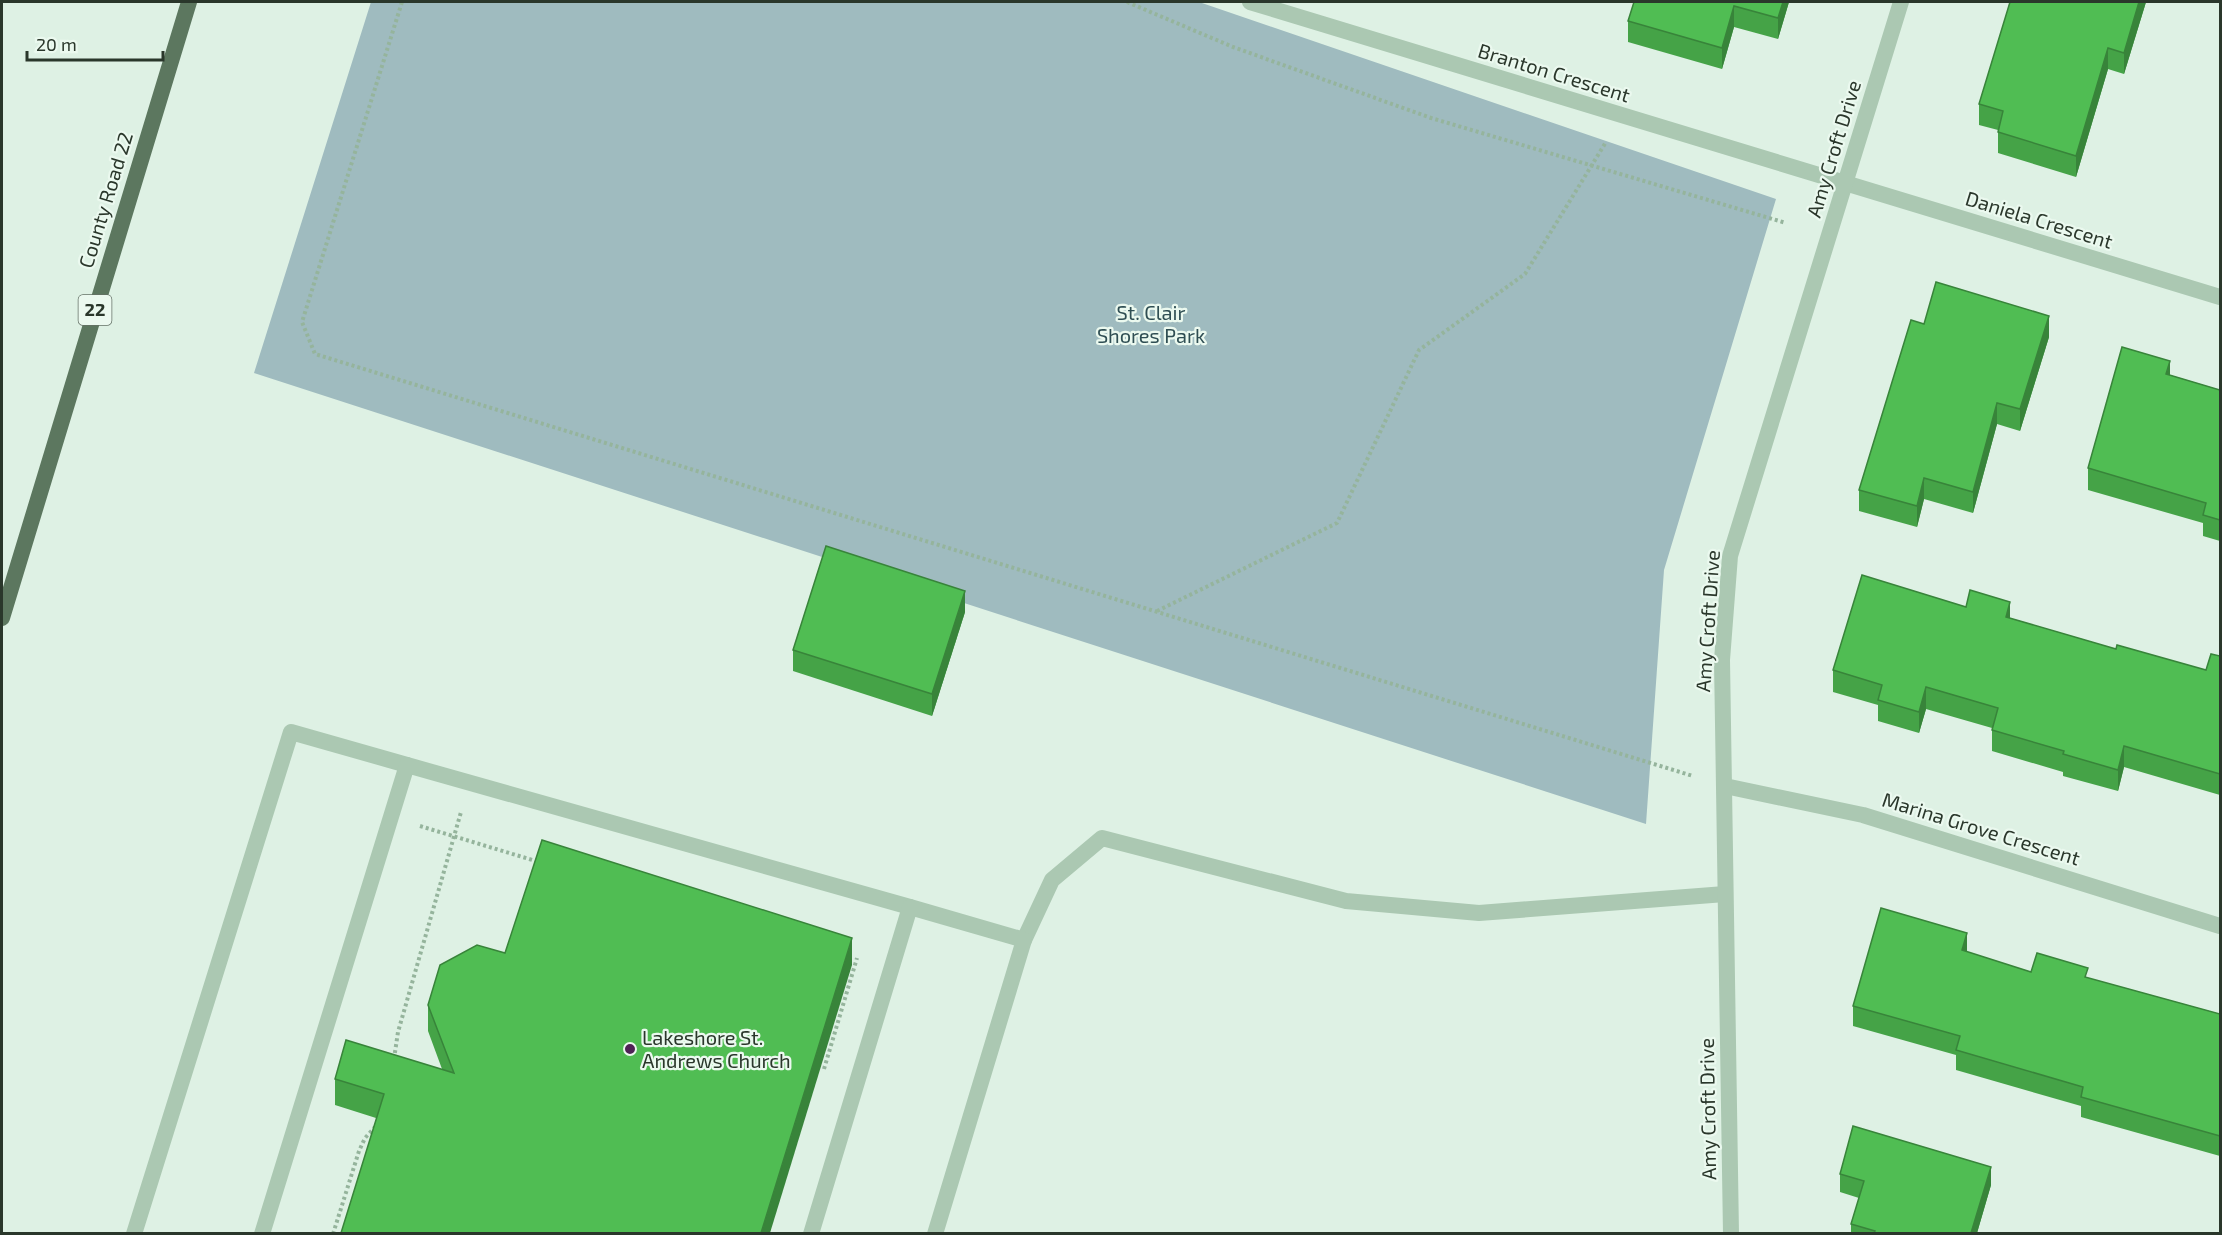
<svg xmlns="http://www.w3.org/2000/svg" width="2222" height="1235" viewBox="0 0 2222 1235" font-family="'Exo 2',sans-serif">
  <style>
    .green { fill: #9fbbbf }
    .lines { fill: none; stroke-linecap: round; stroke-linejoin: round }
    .path { stroke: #95b49c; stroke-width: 4; stroke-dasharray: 3 3; stroke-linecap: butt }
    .service { stroke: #abc8b2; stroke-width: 16 }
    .minor { stroke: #abc8b2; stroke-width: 16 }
    .tertiary { stroke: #abc8b2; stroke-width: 16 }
    .primary { stroke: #5c775f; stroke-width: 16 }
    .wall { fill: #45a347 }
    .shaded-wall { fill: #38843a }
    .building { fill: #50bd53; stroke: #38843a; stroke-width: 1.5 }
    .poi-dot { fill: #4e2255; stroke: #ebf9ef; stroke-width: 2 }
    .labels { text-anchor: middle; stroke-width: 4.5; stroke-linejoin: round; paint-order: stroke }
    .shield { fill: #ebf9ef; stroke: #647166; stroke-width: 1.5 }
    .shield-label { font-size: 18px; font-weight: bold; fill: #2a372b }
    .street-label { font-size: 20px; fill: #2a372b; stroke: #ebf9ef }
    .park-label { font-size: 20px; fill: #2f4e53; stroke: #ebf9ef }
    .poi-label { font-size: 20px; fill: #2a372b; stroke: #ebf9ef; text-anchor: start }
  </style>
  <rect width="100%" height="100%" fill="#def1e4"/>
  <path class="green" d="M371,2H1199L1776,199L1664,570L1646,824L254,373Z"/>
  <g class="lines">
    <g class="path">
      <path d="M402,2L302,322L315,354L1693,776"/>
      <path d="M1127,2L1233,47L1431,118L1786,223"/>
      <path d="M1157,611L1337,523L1419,350L1525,274L1606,142"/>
      <path d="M420,826L539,862"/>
      <path d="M394,1059L398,1032L461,812"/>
      <path d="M824,1069L857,958"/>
      <path d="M333,1234L359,1151L365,1138L375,1127"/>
    </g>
    <g class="service">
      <path d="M1024,940L1052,880L1102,838L1346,901L1479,913L1725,894"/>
      <path d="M134,1234L291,732L407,765"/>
      <path d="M262,1234L407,765L910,907"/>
      <path d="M811,1234L910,907L1024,940L935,1234"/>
    </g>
    <g class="minor">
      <path d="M1250,2L2220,297"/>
      <path d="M1725,786L1863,815L2220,926"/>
    </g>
    <path class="tertiary" d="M1731,1234L1722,660L1730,556L1901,2"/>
    <path class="primary" d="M2,618L189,2"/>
  </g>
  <g class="wall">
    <path d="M1634,2H1789L1778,39L1734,27L1722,69L1628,42V21Z"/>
    <path d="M2010,2H2146L2124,74L2108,69L2076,177L1998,153V130L1979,125V104Z"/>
    <path d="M1924,324L2049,337L2020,431L1997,424L1973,513L1924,499L1917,527L1859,511V490Z"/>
    <path d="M2170,375L2220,390V541L2203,536V523L2088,490V468Z"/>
    <path d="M1966,607L2010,618L2116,649L2206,670L2220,656V795L2124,767L2118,791L2063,776V772L1992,751V728L1926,709L1919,733L1878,721V705L1833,692V670Z"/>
    <path d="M965,612L932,716L793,671V650Z"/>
    <path d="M1967,952L2031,972L2088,978L2220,1014V1156L2081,1117V1106L1956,1070V1055L1853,1026V1006Z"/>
    <path d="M505,953L852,965L376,1118L335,1105V1079L442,1069L428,1031V1005Z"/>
    <path d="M1840,1174L1991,1185L1977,1233H1851V1224L1859,1198L1840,1192Z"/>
  </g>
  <g class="shaded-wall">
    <path d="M1783,2H1789L1778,39V18Z"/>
    <path d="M2139,2H2146L2124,74V53Z"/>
    <path d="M1734,6V27L1722,69V48Z"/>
    <path d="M2108,48V69L2076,177V156Z"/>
    <path d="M2049,316V337L2020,431V409Z"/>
    <path d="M2170,361V382L2166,374Z"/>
    <path d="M1997,403V424L1973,513V492Z"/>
    <path d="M1924,478V499L1917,527V506Z"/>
    <path d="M965,591V612L932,716V694Z"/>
    <path d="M2010,602V623L2006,617Z"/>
    <path d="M1926,687V709L1919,733V712Z"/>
    <path d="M2124,746V767L2118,791V770Z"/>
    <path d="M1967,933V953L1962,950Z"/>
    <path d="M852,938V965L770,1233H761Z"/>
    <path d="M1991,1167V1185L1977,1233H1971Z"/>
  </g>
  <g class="building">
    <path d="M1634,2H1783L1778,18L1734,6L1722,48L1628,21Z"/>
    <path d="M2010,2H2139L2124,53L2108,48L2076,156L1998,132L2003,111L1979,104Z"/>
    <path d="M1936,282L2049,316L2020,409L1997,403L1973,492L1924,478L1917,506L1859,490L1911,320L1924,324Z"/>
    <path d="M2122,347L2170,361L2166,374L2220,390V520L2203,515L2206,503L2088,468Z"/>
    <path d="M826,546L965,591L932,694L793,650Z"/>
    <path d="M1862,575L1966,607L1970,590L2010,602L2006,617L2116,649L2117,645L2206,670L2211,654L2220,656V774L2124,746L2118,770L2063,754L2064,751L1992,730L1998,708L1926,687L1919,712L1878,700L1882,685L1833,670Z"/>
    <path d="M542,840L852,938L761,1233H341L384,1094L335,1079L346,1040L454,1073L428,1005L440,965L477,945L505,953Z"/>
    <path d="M1881,908L1967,933L1962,950L2031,972L2037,953L2088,968L2085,977L2220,1014V1136L2081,1097L2083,1087L1956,1050L1960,1036L1853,1006Z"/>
    <path d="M1853,1126L1991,1167L1971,1233H1874L1875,1231L1851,1224L1864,1181L1840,1174Z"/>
  </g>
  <circle class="poi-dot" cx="630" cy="1049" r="6"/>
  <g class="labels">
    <rect class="shield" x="78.5" y="295" width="33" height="30" rx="4.5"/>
    <g class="shield-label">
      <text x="95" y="316">22</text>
    </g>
    <g class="street-label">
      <text transform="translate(1554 73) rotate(17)" y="7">Branton Crescent</text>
      <text transform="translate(1834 149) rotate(-73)" y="7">Amy Croft Drive</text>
      <text transform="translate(106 200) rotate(-73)" y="7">County Road 22</text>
      <text transform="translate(2039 220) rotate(17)" y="7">Daniela Crescent</text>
      <text transform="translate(1708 621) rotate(-86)" y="7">Amy Croft Drive</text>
      <text transform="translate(1981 829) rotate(17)" y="7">Marina Grove Crescent</text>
      <text transform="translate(1708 1109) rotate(-91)" y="7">Amy Croft Drive</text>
    </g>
    <g class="park-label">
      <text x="1151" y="320">St. Clair<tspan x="1151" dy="23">Shores Park</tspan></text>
    </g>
    <g class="poi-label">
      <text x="642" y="1045">Lakeshore St.<tspan x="642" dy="23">Andrews Church</tspan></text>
    </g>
  </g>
  <rect width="2222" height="1235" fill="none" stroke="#2a372b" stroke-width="6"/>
  <path d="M27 51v9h136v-9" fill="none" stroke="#2a372b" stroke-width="3"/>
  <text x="36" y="51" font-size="18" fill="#2a372b" stroke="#ebf9ef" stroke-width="4.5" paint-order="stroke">20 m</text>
</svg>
